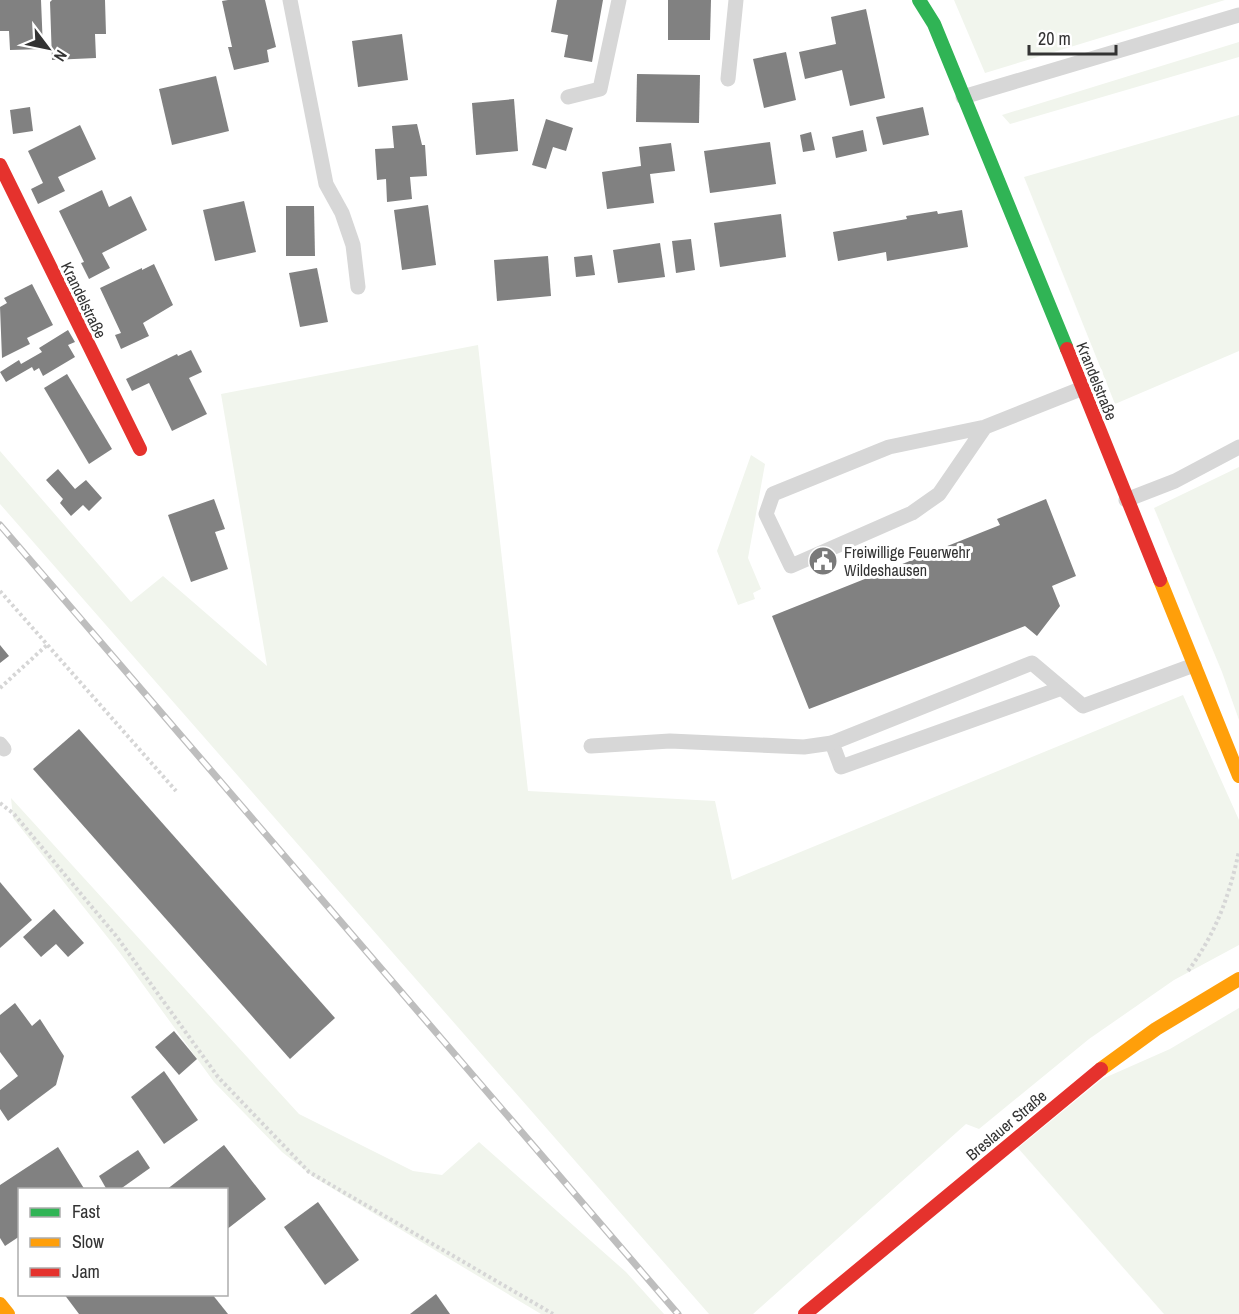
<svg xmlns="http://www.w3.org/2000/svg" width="1239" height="1314" viewBox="0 0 1239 1314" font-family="'Archivo Narrow',sans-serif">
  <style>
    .green { fill: #f1f5ed }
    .building { fill: #818181 }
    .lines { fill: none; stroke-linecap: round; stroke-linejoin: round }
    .path { stroke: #d6d6d6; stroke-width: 4; stroke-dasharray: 3 3; stroke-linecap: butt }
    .lane { stroke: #d7d7d7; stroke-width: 15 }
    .fast { stroke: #30b455; stroke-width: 14 }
    .slow { stroke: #ff9f0a; stroke-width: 14 }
    .jam { stroke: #e5322d; stroke-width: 14 }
    .rail-casing { stroke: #bebebe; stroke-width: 7 }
    .rail { stroke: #fff; stroke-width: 4.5; stroke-dasharray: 14; stroke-linecap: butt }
    .labels { text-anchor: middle; stroke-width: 6; stroke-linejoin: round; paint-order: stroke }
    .street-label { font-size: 16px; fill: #333; stroke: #fff }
    .poi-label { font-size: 16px; fill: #333; stroke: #fff; text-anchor: start }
  </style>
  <rect width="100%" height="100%" fill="#fff"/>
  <g class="green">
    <path d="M954,0H1225L985,73Z"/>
    <path d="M1239,42V57L1010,124L1002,115Z"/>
    <path d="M1239,115V351L1115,404L1024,177Z"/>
    <path d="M478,345L528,791L715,801L732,880L1183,695L1239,820V945L1174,980L1089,1039L979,1129L966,1124L753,1314H709L0,504V451L131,602L163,576L267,666L221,394Z"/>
    <path d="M751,455L765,464L748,558L761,589L753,593L755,599L738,605L717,551Z"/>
    <path d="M1239,467V720L1222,672L1154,508Z"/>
    <path d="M11,798L299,1114L413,1171L442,1175L479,1142L626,1272L664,1314H541L315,1178L282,1152L214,1082L120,953L13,818Z"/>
    <path d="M1239,1008V1314H1164L1018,1148L1102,1079L1170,1049Z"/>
  </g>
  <g class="building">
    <path d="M0,0H41L43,49L10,50L9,31H0Z"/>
    <path d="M52,0H105L106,34H95L96,58L52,60L50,2Z"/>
    <path d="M228,0H265L276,47L267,50L269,62L234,70L228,47H232L222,1Z"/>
    <path d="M557,0H603L592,62L564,57L568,35L551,32Z"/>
    <path d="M668,0H711L710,40H668Z"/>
    <path d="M866,9L885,98L850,106L842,70L805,79L799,52L836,44L831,17Z"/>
    <path d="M402,34L408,80L358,87L352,41Z"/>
    <path d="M786,52L796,100L764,108L753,59Z"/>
    <path d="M637,74L700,75L699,123L636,122Z"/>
    <path d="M216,76L229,131L172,145L159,89Z"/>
    <path d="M514,99L518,151L476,155L472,103Z"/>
    <path d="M30,107L33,131L13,134L10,110Z"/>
    <path d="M923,107L929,135L883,145L876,117Z"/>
    <path d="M546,119L573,128L566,151L553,147L546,169L532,165Z"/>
    <path d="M417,124L422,145H425L427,176L410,177L412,199L387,202L386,179L377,180L375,149L394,148L392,126Z"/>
    <path d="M80,125L96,159L58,177L65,191L38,204L31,189L43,183L28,151Z"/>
    <path d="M863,130L867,151L836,158L832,137Z"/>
    <path d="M811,132L815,150L803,152L800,135Z"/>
    <path d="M770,142L776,184L710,193L704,151Z"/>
    <path d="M671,143L675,171L650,174L654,203L607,209L602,172L641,166L639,147Z"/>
    <path d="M102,190L109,207L131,196L147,230L102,253L110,268L89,279L81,263L84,262L59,211Z"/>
    <path d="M244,201L256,252L215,261L203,210Z"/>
    <path d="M428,205L436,265L402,270L394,210Z"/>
    <path d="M286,206H314L315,256H286Z"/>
    <path d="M962,210L968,247L887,261L886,252L838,261L833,232L907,219L906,216L937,211L938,214Z"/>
    <path d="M781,214L786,257L720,267L714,223Z"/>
    <path d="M691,239L695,270L676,273L672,241Z"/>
    <path d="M660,243L665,277L618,283L613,250Z"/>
    <path d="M592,255L595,275L576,277L574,257Z"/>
    <path d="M548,256L551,296L497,301L494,260Z"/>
    <path d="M154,264L173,305L143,323L149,336L121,349L115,335L121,333L100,288L142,268V270Z"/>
    <path d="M317,268L328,322L300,327L289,273Z"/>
    <path d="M32,284L53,325L27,338L30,344L2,358L0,307L7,303L4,298Z"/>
    <path d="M68,330L75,342L68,345L75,357L43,376L39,368L34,371L32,367L6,382L0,372L19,360L21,364L42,352L39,348Z"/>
    <path d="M191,350L202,372L189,378L207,414L172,431L149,383L132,391L126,379L177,354L178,356Z"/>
    <path d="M67,374L112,449L89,464L44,388Z"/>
    <path d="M58,469L75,489L86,480L102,498L89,511L83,505L71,516L60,503L63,499L46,480Z"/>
    <path d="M214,499L225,529L215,532L228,569L191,582L168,515Z"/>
    <path d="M1046,499L1076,576L1052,586L1060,606L1037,636L1025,626L809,709L772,616L1000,525L997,519Z"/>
    <path d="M0,645L9,656L0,663Z"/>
    <path d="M79,729L335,1018L290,1059L33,769Z"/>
    <path d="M0,882L32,920L0,948Z"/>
    <path d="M54,909L84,943L68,957L56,944L41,957L23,937Z"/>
    <path d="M15,1003L32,1026L40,1019L64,1056L56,1085L8,1121L0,1109V1090L18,1076L0,1052V1015Z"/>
    <path d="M174,1031L197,1059L179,1075L155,1047Z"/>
    <path d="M164,1071L198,1120L164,1144L131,1097Z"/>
    <path d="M224,1145L266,1199L226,1230V1190H166Z"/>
    <path d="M58,1147L85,1190H20V1236L5,1246L0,1238V1185Z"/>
    <path d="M138,1150L150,1168L119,1190H107L99,1176Z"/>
    <path d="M318,1202L359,1260L325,1285L284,1227Z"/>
    <path d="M64,1294H212L228,1314H79Z"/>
    <path d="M436,1294L450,1314H410Z"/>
  </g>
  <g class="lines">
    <g class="path">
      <path d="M0,591L176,791"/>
      <path d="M0,688L47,645"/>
      <path d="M0,803L14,814L117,937L218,1077L309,1172L553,1314"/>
      <path d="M1188,971C1216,933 1229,897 1239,851"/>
    </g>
    <g class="lane">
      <path d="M290,0L326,184L342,213L353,245L358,287"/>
      <path d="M728,79L736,0"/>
      <path d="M568,97L600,89L619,0"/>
      <path d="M963,97L1239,15"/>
      <path d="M985,427L939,494L912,513L791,566L766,514L773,494L889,447L985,427L1083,388"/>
      <path d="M1126,500L1175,481L1239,447"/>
      <path d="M1062,688L841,767L832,743L1032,663L1083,706L1194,665"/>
      <path d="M0,744L4,749"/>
      <path d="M591,746L670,741L804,747L832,743"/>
    </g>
    <path class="fast" d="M919,0L934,24L1067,349"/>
    <g class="slow">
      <path d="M1160,580L1239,776"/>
      <path d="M1101,1069L1156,1029L1239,979"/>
      <path d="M0,1304L8,1314"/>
    </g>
    <g class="jam">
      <path d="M0,165L140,449"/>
      <path d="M1067,349L1160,580"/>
      <path d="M805,1314L1101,1069"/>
    </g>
    <g class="rail-casing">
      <path id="rail" d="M0,525L678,1314"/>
    </g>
    <use href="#rail" class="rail"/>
  </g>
  <defs>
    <g id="civic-disc" transform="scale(1.5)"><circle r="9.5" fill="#7a7a7a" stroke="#fff"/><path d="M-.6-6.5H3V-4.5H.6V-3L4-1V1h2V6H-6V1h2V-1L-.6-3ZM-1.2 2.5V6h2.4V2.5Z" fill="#fff"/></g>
  </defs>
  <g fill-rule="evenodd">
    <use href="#civic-disc" x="823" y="561"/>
  </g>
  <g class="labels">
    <g class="street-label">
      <text transform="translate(84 300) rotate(64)" y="6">Krandelstraße</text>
      <text transform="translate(1097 381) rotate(68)" y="6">Krandelstraße</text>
      <text transform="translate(1006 1125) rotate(-40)" y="6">Breslauer Straße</text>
    </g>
    <g class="poi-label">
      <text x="844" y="558">Freiwillige Feuerwehr<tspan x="844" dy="18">Wildeshausen</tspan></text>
    </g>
  </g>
  <rect x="18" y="1188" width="210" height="108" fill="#ffffff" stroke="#adadad" stroke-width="1.5"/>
  <rect x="30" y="1208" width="30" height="9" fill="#30b455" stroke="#adadad" stroke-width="1.5"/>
  <text x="72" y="1218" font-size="18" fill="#333333">Fast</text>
  <rect x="30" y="1238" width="30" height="9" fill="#ff9f0a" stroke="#adadad" stroke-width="1.5"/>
  <text x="72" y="1248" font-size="18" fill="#333333">Slow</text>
  <rect x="30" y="1268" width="30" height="9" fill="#e5322d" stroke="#adadad" stroke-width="1.5"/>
  <text x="72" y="1278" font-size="18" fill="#333333">Jam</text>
  <g transform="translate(48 48) rotate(122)" stroke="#ffffff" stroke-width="4.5" paint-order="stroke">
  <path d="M0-4.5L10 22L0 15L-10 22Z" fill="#333333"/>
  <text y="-9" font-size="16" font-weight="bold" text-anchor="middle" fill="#333333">N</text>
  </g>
  <path d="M1029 45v9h87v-9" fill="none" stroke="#333333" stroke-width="3"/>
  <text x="1038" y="45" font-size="18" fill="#333333" stroke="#ffffff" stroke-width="4.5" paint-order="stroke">20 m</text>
</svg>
